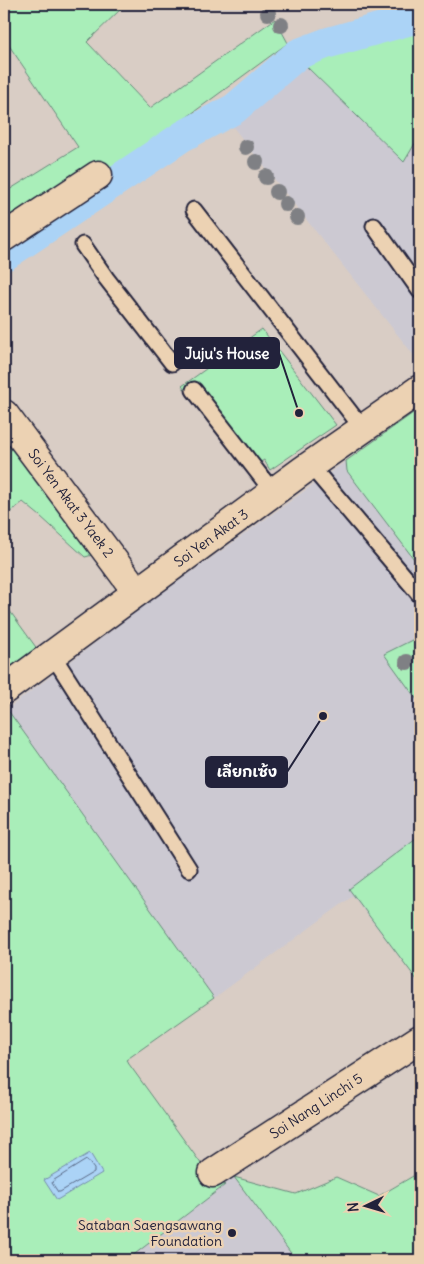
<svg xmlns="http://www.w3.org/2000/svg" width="424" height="1264" viewBox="0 0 424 1264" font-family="Delius,'Playpen Sans Thai',sans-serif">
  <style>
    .built { fill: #ccc9d2 }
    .green { fill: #a9eeb9; stroke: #66887a }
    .water { fill: #abd3f6; stroke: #748cab }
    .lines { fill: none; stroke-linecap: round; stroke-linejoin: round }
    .shore { stroke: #596986; stroke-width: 1 }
    .canal { stroke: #abd3f6; stroke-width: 31 }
    .service-casing { stroke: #22223b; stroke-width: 19 }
    .minor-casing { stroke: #22223b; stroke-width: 31 }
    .service { stroke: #ecd2b3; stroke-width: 15 }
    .minor { stroke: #ecd2b3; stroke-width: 28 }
    .tree { fill: #7f8084 }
    .poi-dot { fill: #22223b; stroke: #ecd2b3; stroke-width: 2 }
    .labels { text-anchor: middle; stroke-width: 5; stroke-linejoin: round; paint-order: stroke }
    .street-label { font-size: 14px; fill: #22223b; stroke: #ecd2b3 }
    .poi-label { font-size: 14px; fill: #22223b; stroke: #ecd2b3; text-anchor: end }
    .leader { fill: none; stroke: #22223b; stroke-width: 2 }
    .callout-dot { fill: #22223b; stroke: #ecd2b3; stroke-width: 2 }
    .callout { fill: #22223b; stroke: #22223b; stroke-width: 2 }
    .callout-label { font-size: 15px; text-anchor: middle; font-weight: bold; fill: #fff }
  </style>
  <rect width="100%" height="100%" fill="#d9cdc5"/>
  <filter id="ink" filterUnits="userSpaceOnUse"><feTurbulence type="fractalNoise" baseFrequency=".02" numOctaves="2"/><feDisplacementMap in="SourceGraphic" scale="10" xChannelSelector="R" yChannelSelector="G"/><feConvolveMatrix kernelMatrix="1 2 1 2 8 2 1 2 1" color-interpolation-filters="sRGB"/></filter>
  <g filter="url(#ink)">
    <g class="built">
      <path d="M306,66L404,161L420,135V363L233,127L277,89Z"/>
      <path d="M420,408V984L353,896L214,998L7,709L147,604Z"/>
      <path d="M234,1177L296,1260H127Z"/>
    </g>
    <g class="green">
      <path d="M4,4H126L87,42L150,108L275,19L288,43L101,180L4,229V193L78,147L8,44L4,47Z"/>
      <path d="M420,23V135L404,162L306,66L305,56C342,41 382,35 420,23Z"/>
      <path d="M262,329L336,425L270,470L264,460L247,470L182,386Z"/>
      <path d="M420,408V567L347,471L346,461Z"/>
      <path d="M4,425L100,553L85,557L40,516L23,502L4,517Z"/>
      <path d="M4,603L38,650L4,676Z"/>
      <path d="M420,636V704L384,654Z"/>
      <path d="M7,709L214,998L126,1060L202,1165L225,1185L127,1260H4V711Z"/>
      <path d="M420,835V984L349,889Z"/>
      <path d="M420,1172V1260H296L234,1177L296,1194L336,1177L379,1196Z"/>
    </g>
    <path class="water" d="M90,1153L102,1173L57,1200L44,1180Z"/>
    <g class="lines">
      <path class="shore" d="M87,1160L94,1169V1172L60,1192H58L52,1183L53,1181Z"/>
      <path class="canal" d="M4,256L183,136L234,109L298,54L327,43L420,17"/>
      <g class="service-casing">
        <g id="service">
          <path d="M194,210L363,429"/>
          <path d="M374,226L420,291"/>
          <path d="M83,245L106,278L172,363"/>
          <path d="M194,390L273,492"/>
          <path d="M310,465L420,595"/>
          <path d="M52,654L189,869"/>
        </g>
      </g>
      <g class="minor-casing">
        <g id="minor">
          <path d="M4,237L98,175"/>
          <path d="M4,414L137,592"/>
          <path d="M4,690L302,471L420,389"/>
          <path d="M213,1173L420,1039"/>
        </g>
      </g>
      <use href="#service" class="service"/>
      <use href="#minor" class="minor"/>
    </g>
    <g class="tree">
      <circle cx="268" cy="13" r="8"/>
      <circle cx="281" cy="25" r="8"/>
      <circle cx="246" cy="147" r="8"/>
      <circle cx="256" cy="162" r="8"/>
      <circle cx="266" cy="177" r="8"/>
      <circle cx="277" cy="192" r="8"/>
      <circle cx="286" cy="204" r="8"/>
      <circle cx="297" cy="217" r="8"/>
      <circle cx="407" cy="662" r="8"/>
    </g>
  </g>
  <circle class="poi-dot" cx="232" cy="1233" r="5"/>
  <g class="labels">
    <g class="street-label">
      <text transform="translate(71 503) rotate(53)" y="5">Soi Yen Akat 3 Yaek 2</text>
      <text transform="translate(211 538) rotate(-36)" y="5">Soi Yen Akat 3</text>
      <text transform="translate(316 1106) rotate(-33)" y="5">Soi Nang Linchi 5</text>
    </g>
    <g class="poi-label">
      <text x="222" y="1230">Sataban Saengsawang<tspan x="222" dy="16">Foundation</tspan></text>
    </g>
  </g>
  <path class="leader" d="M299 413L279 353M323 716L287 772"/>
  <g class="callout-dot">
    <circle cx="299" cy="413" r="5"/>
    <circle cx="323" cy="716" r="5"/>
  </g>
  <g class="callout">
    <rect x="175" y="338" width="104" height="30" rx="5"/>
    <rect x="206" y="757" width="81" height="30" rx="5"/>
  </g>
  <g class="callout-label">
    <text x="227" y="359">Juju's House</text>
    <text x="247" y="777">เลียกเซ้ง</text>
  </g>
  <rect width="424" height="1264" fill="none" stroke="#ecd2b3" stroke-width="20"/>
  <rect x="10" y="10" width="404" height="1244" fill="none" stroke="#22223b" stroke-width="2" filter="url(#ink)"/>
  <g transform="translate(366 1206) rotate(265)" stroke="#ecd2b3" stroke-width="4" paint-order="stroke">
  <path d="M0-4L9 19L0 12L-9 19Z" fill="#22223b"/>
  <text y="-8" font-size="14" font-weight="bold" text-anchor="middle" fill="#22223b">N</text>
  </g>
</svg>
